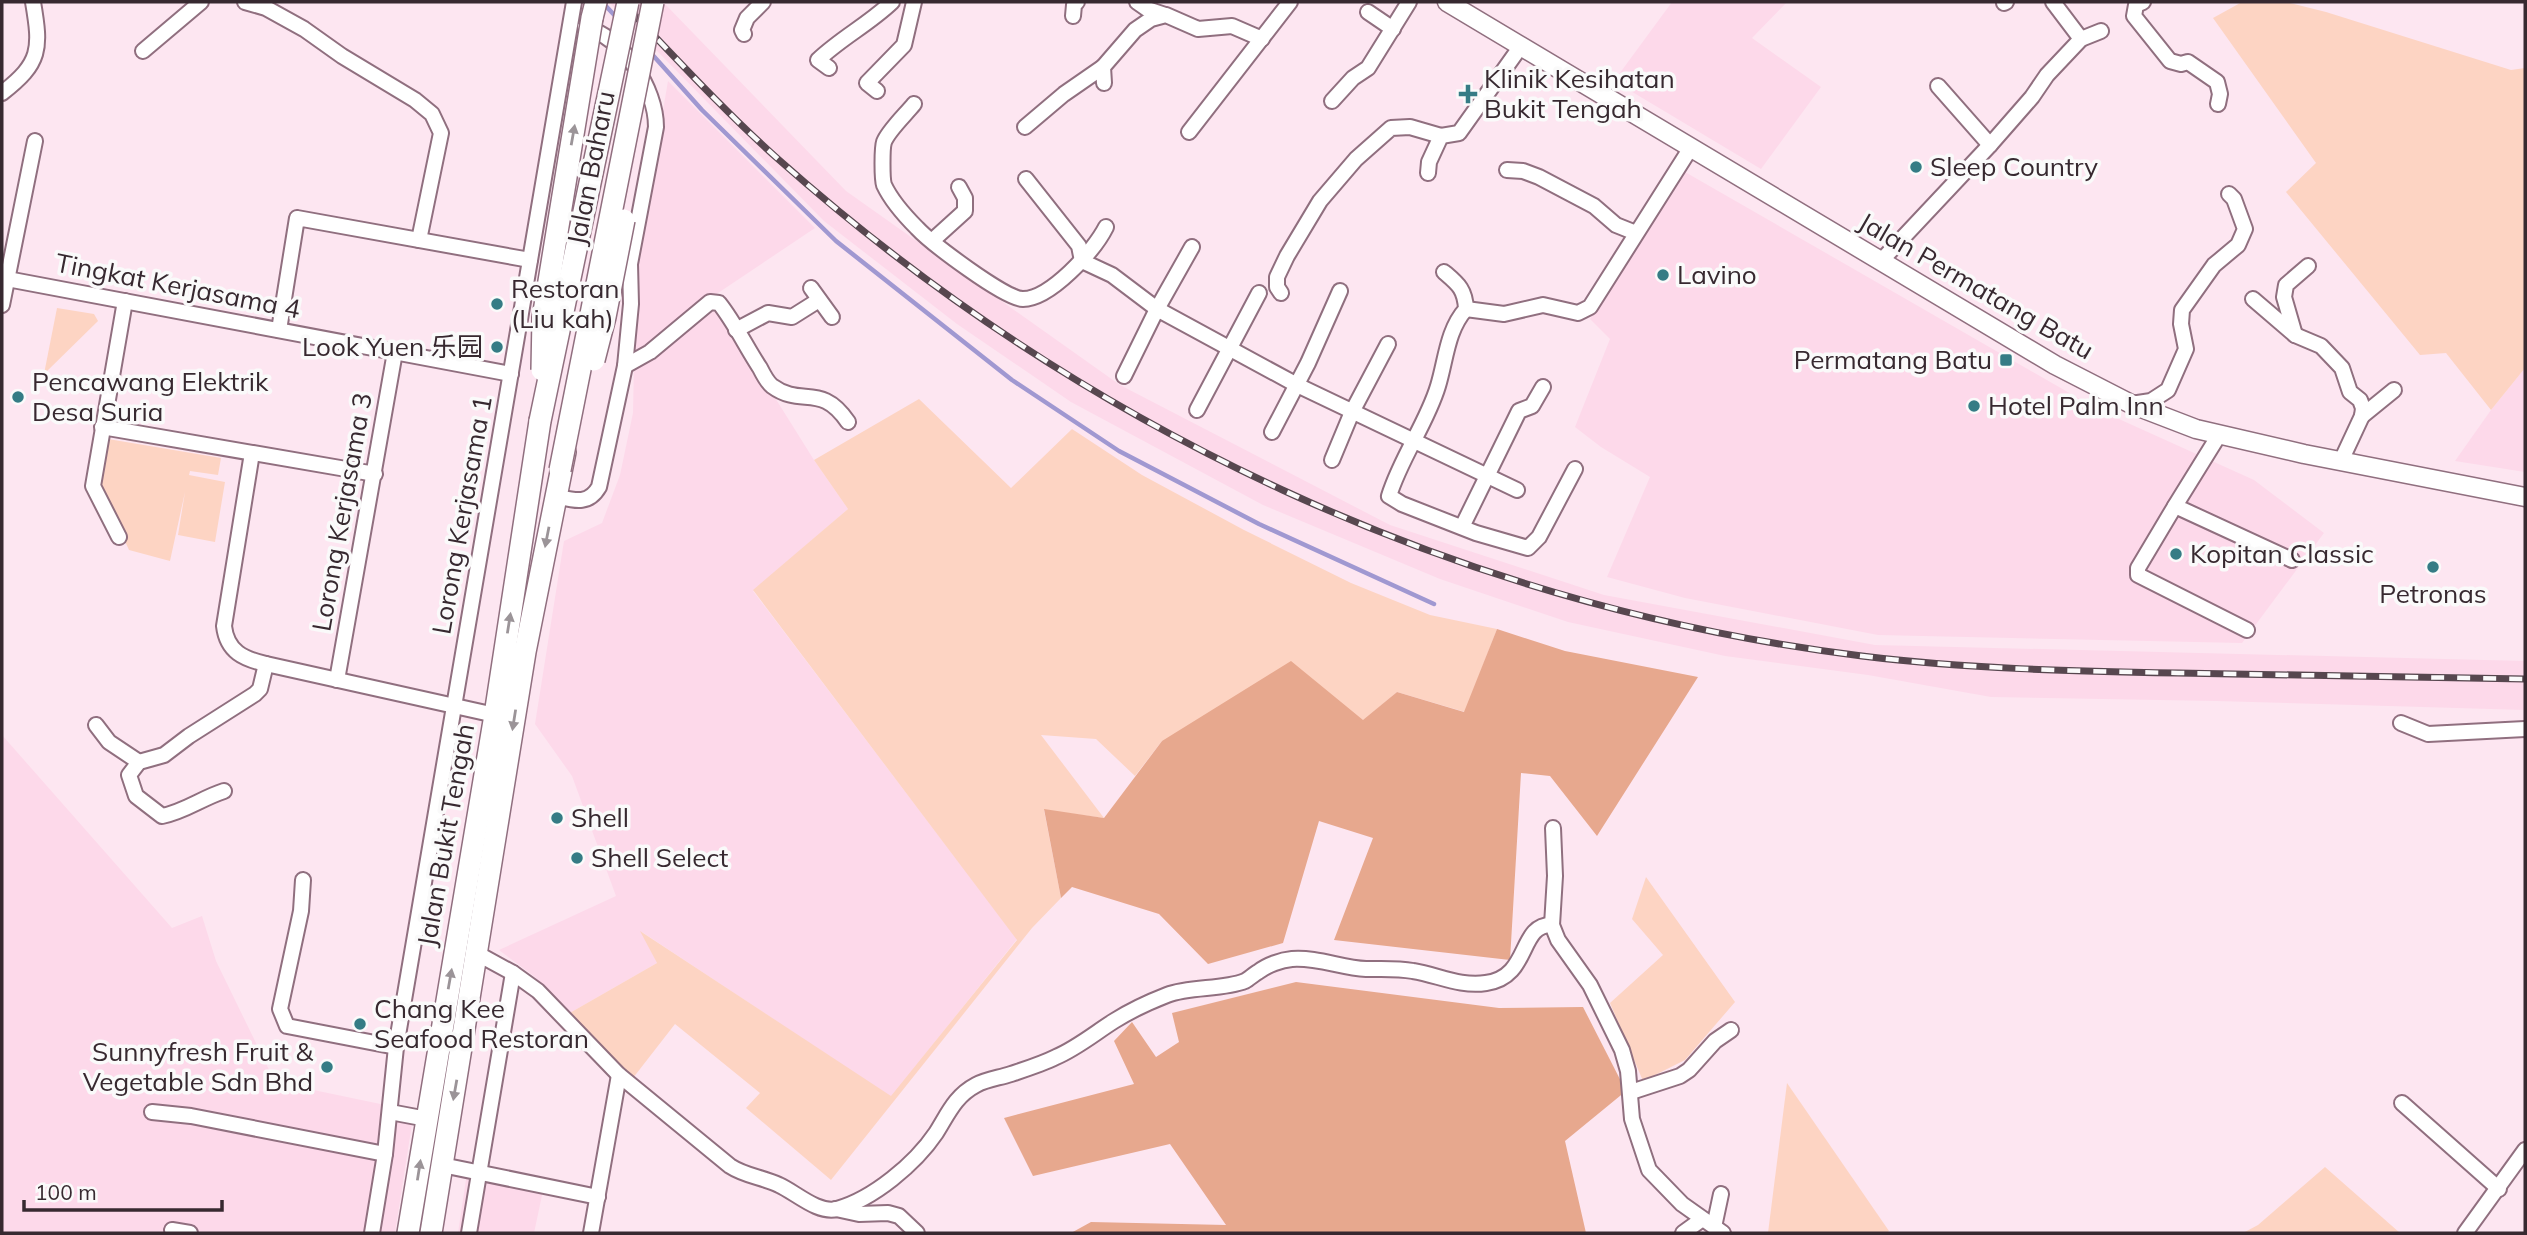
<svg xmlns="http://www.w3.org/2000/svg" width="2527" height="1235" viewBox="0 0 2527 1235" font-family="Mulish,'Noto Sans SC',sans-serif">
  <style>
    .built { fill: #fdd9ea }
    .green { fill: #fdd4c3 }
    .forest { fill: #e7a88e }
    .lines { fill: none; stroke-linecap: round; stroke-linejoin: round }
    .stream { stroke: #a098d1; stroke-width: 4.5 }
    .minor-casing { stroke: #906f7f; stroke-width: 18 }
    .major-casing { stroke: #906f7f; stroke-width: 21 }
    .highway-casing { stroke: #906f7f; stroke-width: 24 }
    .minor { stroke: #fff; stroke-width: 14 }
    .major { stroke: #fff; stroke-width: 18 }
    .highway { stroke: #fff; stroke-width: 21 }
    .rail-casing { stroke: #57474f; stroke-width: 7 }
    .rail { stroke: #fafafa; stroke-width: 4.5; stroke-dasharray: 13; stroke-linecap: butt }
    .highway-bridge-casing { stroke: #906f7f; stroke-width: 24; stroke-linecap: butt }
    .highway-bridge { stroke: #fff; stroke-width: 21 }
    .oneway { fill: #9b9498 }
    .poi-dot { fill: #357c85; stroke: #fafafa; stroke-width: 2.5 }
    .labels { text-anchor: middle; stroke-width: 7; stroke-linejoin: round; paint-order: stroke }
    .poi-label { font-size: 26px; fill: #372930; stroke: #fafafa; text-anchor: start }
    .street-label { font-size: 26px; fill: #372930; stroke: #fafafa }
  </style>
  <rect width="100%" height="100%" fill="#fde6f1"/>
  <g class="built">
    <path d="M609,2H663L846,191L1120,385L1390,525L1604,595L1875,645L2525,661V710L2216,701L1991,697L1868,675L1725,656L1568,622L1440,579L1263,505L1071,402L957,324L824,221Z"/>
    <path d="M1672,2H1787L1752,38L1821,87L1761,169L1614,81Z"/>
    <path d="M668,81L815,228L712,297L814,460L848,509L753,591L1017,939L891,1097L642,932L657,963L568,1014L535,977L499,950L616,896L572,776L535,724L564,541L602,523L620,475L633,413L636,269Z"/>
    <path d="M1685,172L2099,410L2254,480L2324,533L2242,643L1878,635L1685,598L1607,577L1650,477L1601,447L1575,427L1610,339L1590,319Z"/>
    <path d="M2525,368V472L2455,461L2491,410Z"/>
    <path d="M2,735L172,928L202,916L216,961L275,1082L414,1111L395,1233H2Z"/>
    <path d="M468,1166L545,1181L534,1233H458Z"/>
  </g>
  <g class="green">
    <path d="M2242,2H2286L2326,12L2511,70L2525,68V368L2491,410L2446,353L2420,355L2286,192L2316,163L2213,18Z"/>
    <path d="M57,308L94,314L98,321L44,374Z"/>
    <path d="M919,399L1011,488L1072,429L1142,475L1244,530L1351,583L1430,615L1497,629L1465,712L1397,692L1363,721L1162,741L1135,776L1096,739L1041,735L1104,818L1044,810L1061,898L1032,928L831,1180L746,1108L760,1093L675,1024L633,1078L568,1014L657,963L640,931L891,1096L1017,940L753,590L848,509L814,460Z"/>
    <path d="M108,439L221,458L218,475L190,471L189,475L225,482L215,542L178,535L185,492L170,561L129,550L99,484Z"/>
    <path d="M1646,877L1735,1002L1685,1060L1643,1081L1610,1003L1663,955L1632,919Z"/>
    <path d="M1787,1083L1889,1231L1886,1233H1768Z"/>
    <path d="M2325,1167L2400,1233H2243L2258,1225Z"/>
  </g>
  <g class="forest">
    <path d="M1497,629L1565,651L1698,677L1597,836L1550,776L1521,773L1510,960L1334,940L1373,838L1319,821L1283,943L1208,964L1159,914L1072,887L1061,898L1044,809L1104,818L1162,741L1291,661L1363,720L1397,692L1464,712Z"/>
    <path d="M1296,982L1499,1008L1583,1007L1626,1091L1565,1141L1586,1233H1071L1091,1222L1226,1225L1170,1144L1033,1176L1004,1118L1134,1084L1114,1041L1132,1022L1156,1057L1179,1042L1172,1013Z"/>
  </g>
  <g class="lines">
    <g class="stream">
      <path d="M604,4L617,18"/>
      <path d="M650,52L702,110L836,241L1012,380L1119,451L1259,524L1434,604"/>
    </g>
    <g class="minor-casing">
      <g id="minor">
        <path d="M245,2L266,8L304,29L342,56L415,100L432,114L441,133L419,240"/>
        <path d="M1137,2L1147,9L1165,15"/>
        <path d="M2053,2L2081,39"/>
        <path d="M2143,2L2136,5L2134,16L2170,61L2181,64L2188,62L2217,82L2220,94L2218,104"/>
        <path d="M2004,3L2006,2"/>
        <path d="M1368,12L1393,29"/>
        <path d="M1073,16L1074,5L1077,2"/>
        <path d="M744,34L742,30L747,18L763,2"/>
        <path d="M143,51L201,2"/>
        <path d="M829,68L818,60C841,38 869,24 892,2"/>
        <path d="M1104,83L1103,67L1135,30L1151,19L1166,15L1198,29L1232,26L1262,39"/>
        <path d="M1938,86L1990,145"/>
        <path d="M877,91L867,83L904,45L914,2"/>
        <path d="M2,93C41,63 41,49 33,2"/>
        <path d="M1332,101L1353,78L1368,68L1409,2"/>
        <path d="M914,104C906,114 888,131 884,142C882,148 882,179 884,185C891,200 905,216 917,228C931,243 1005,299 1023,299C1050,299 1094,251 1106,227"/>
        <path d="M1025,127L1064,94L1103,67"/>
        <path d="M1189,132L1290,2"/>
        <path d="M1507,170L1523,171L1539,177L1594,206L1616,225L1636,233"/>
        <path d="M1428,173L1429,162L1441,136L1459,133L1521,46"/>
        <path d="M1026,179L1079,246L1082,261"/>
        <path d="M933,240L965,211V198L959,187"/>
        <path d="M1082,261L1112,275L1157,309L1297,385L1517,490"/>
        <path d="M1881,261L1990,145L2032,97L2047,75L2081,39L2101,31"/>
        <path d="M1444,272C1458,284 1465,289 1466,309C1447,330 1446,360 1438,386C1427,423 1401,457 1389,496L1402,504L1476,533L1528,548L1539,537L1575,469"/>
        <path d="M2,278L511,374"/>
        <path d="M811,288L832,317"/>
        <path d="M1281,293L1277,287V277L1287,256L1320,201L1356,159L1391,128L1410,127L1441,136"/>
        <path d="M2253,299L2295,335L2321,346L2342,368L2350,392L2360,400L2363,408L2362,416L2341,461"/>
        <path d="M2,305L35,141"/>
        <path d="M1466,309L1504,314L1543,305L1578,313L1590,307L1690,149"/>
        <path d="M279,330L297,218L530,260"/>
        <path d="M736,330L768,313L792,317L819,300"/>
        <path d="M2295,335L2284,297L2286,285L2308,266"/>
        <path d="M625,366L650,352L710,302L719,303C735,323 746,347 760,368C763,374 767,382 772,386C802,408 821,382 848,422"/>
        <path d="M1124,376L1157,309L1192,247"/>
        <path d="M2131,404L2151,401L2168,390L2186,349L2181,324L2182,310L2214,265L2238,245L2245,229L2234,199L2229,194"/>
        <path d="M1197,410L1259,293"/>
        <path d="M2362,416L2394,390"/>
        <path d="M102,427L375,474"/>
        <path d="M1272,432L1308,363L1340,291"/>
        <path d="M2219,435L2175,506L2292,560"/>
        <path d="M252,453L224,626C227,652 244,659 266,664L495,715"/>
        <path d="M1332,460L1352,412L1388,344"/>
        <path d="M555,496C573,500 588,506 599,487L625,366L631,304L630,264L656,127C656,88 623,38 585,27"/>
        <path d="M2175,506L2138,568V575L2247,630"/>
        <path d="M1462,527L1519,411L1532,406L1543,387"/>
        <path d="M119,537L93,486L125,301"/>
        <path d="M337,680L395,352"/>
        <path d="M2401,723L2428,734L2525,729"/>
        <path d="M96,725L109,742L139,762"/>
        <path d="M224,791C202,798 184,812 162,816L136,796L129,775L139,762L164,755L189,736L255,694L260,689L266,664"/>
        <path d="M1553,828L1555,876L1552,925L1558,940L1590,985L1622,1050L1628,1071L1632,1119L1649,1170L1682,1204L1723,1233"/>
        <path d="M303,880L301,911L280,1009L287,1026L396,1047"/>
        <path d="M478,954L513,973L538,991L619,1075L730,1166C745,1176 762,1177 779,1185C795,1192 818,1214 837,1209C873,1199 915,1164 936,1133C948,1114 955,1096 976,1085C987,1079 999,1078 1011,1074C1026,1069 1042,1064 1056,1057C1077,1048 1095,1033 1114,1021C1130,1011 1149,1002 1167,995C1190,986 1223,990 1245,981C1249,979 1254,974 1258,972C1267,965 1281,960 1292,959C1317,957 1342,968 1366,969C1382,969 1397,968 1413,971C1438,975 1460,987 1486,983C1531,977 1518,924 1552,925"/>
        <path d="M1631,1092L1680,1076L1689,1070L1715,1041L1731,1030"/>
        <path d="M2402,1103L2499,1189"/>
        <path d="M152,1112L191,1116L385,1154"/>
        <path d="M390,1112L427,1119"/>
        <path d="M442,1165L598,1197"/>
        <path d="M836,1209L859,1214L888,1213L899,1216L917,1233"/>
        <path d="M1714,1227L1721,1194"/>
        <path d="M172,1230L190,1233"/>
        <path d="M372,1233L385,1154L396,1047L574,2"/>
        <path d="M469,1233L513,973"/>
        <path d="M591,1233L619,1075"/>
        <path d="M1683,1233L1701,1220"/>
        <path d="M2465,1233L2525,1150"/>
      </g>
    </g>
    <g class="major-casing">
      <path id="major" d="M1447,2L2055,365L2131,404L2196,429L2304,454L2525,497"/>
    </g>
    <g class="highway-casing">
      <g id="highway">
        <path d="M592,18L596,2"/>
        <path d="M408,1233L495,715L540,421"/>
        <path d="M431,1233L525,652L565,452"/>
      </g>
    </g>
    <use href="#minor" class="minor"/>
    <use href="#major" class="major"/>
    <use href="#highway" class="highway"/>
    <g class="rail-casing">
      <path id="rail" d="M622,2C673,55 723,110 778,159C1082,429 1458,606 1862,656C1967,669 2072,671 2178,673C2294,675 2409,677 2525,679"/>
    </g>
    <use href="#rail" class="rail"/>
    <g class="highway-bridge-casing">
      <g id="highway-bridge">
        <path d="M594,360L605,317L624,220"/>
        <path d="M542,370L543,318L592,18"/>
        <path d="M540,421L628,2"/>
        <path d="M560,470L653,2"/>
      </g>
    </g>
    <use href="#highway-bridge" class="highway-bridge"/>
  </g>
  <defs><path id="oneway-solid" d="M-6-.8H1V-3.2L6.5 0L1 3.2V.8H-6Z" transform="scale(1.75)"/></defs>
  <g class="oneway">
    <use href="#oneway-solid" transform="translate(573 135) rotate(-80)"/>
    <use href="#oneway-solid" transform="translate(547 537) rotate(101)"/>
    <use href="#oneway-solid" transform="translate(509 623) rotate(-81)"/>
    <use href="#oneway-solid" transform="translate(514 720) rotate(99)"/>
    <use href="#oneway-solid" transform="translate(450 979) rotate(-80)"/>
    <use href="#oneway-solid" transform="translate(455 1090) rotate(100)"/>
    <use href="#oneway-solid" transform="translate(419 1170) rotate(-81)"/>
  </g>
  <g class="poi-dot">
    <path d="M1464.5 83.5h7v7h7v7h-7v7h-7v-7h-7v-7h7z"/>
    <circle cx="1916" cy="167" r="7"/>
    <circle cx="1663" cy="275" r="7"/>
    <circle cx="497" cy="304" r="7"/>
    <circle cx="497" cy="347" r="7"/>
    <rect x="1999" y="353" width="14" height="14" rx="3.5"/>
    <circle cx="18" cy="397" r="7"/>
    <circle cx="1974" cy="406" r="7"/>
    <circle cx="2176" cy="554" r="7"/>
    <circle cx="2433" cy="567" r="7"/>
    <circle cx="557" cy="818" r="7"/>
    <circle cx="577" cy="858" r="7"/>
    <circle cx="360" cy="1024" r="7"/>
    <circle cx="327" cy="1067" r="7"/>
  </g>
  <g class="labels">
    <g class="poi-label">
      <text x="1484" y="88">Klinik Kesihatan<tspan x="1484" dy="30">Bukit Tengah</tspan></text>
      <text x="1930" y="176">Sleep Country</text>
      <text x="1677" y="284">Lavino</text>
      <text x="511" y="298">Restoran<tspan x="511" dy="30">(Liu kah)</tspan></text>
      <text x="483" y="356" text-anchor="end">Look Yuen 乐园</text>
      <text x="1992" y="369" text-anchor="end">Permatang Batu</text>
      <text x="32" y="391">Pencawang Elektrik<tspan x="32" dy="30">Desa Suria</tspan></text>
      <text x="1988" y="415">Hotel Palm Inn</text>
      <text x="2190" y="563">Kopitan Classic</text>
      <text x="2433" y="603" text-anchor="middle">Petronas</text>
      <text x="571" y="827">Shell</text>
      <text x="591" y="867">Shell Select</text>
      <text x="374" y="1018">Chang Kee<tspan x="374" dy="30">Seafood Restoran</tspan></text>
      <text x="313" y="1061" text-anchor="end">Sunnyfresh Fruit &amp;<tspan x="313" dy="30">Vegetable Sdn Bhd</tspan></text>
    </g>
    <g class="street-label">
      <text transform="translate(591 168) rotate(-79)" y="9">Jalan Baharu</text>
      <text transform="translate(178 286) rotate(11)" y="9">Tingkat Kerjasama 4</text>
      <text transform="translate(1976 286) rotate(30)" y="9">Jalan Permatang Batu</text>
      <text transform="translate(342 512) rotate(-80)" y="9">Lorong Kerjasama 3</text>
      <text transform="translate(462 515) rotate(-80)" y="9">Lorong Kerjasama 1</text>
      <text transform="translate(446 835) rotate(-80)" y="9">Jalan Bukit Tengah</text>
    </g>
  </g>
  <rect width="2527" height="1235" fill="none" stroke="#372930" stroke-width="7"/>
  <path d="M24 1200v10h198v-10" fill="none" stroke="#372930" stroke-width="3.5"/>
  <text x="35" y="1200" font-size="21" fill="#372930" stroke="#fafafa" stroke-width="5" paint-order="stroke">100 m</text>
</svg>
